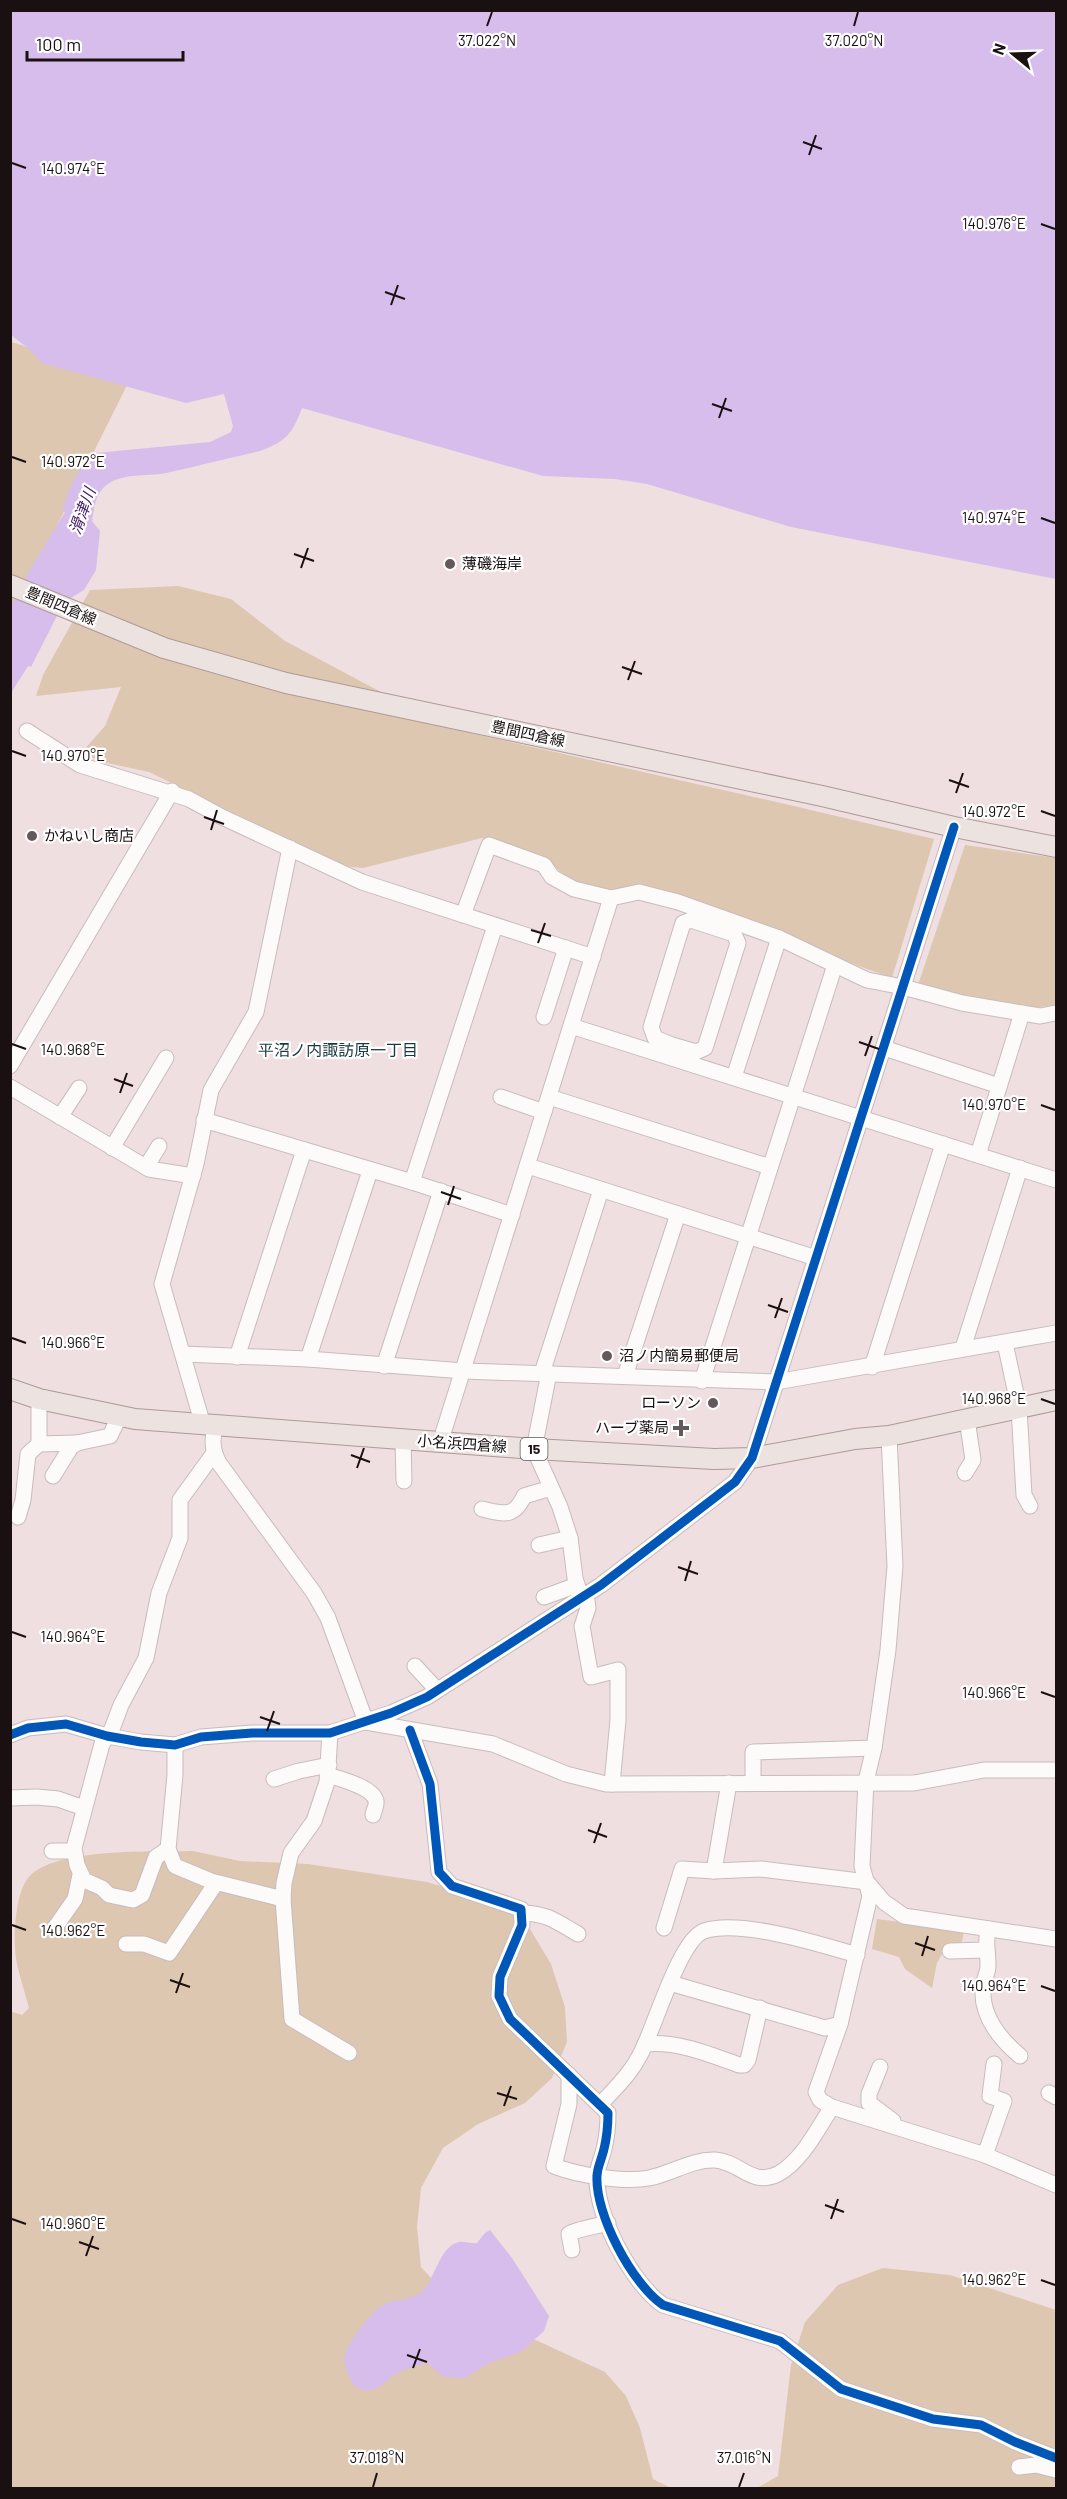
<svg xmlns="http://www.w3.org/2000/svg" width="1067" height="2499" viewBox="0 0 1067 2499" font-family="Barlow,'Noto Sans JP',sans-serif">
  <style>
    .green { fill: #ddc7b1 }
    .water { fill: #d6bdec }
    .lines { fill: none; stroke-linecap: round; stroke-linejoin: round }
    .minor-casing { stroke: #c8bcbd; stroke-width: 17 }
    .major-casing { stroke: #ad9a96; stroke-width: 22 }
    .minor { stroke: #fdfafa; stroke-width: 15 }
    .major { stroke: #ece3e0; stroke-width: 20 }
    .cycleway-casing { stroke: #fff; stroke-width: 13 }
    .cycleway { stroke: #0057b8; stroke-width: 9 }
    .ticks { fill: none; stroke: #1a1011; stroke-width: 2 }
    .poi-dot { fill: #65585a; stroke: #fff; stroke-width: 2 }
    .labels { text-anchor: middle; stroke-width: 4.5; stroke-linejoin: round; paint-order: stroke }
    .shield { fill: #fff; stroke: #5f5858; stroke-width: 1.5 }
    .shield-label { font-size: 14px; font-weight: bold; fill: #1a1011 }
    .poi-label { font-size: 15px; fill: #1a1011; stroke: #fff; text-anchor: start }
    .street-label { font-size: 15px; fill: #1a1011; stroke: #fff }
    .water-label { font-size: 16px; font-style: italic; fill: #47206b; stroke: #fff }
    .neighbourhood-label { font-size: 16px; fill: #183a3e; stroke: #fff }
    .ticks-label { font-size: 15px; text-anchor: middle; fill: #1a1011; stroke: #fff; stroke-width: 4.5; stroke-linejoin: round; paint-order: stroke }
  </style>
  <rect width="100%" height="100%" fill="#efdfe1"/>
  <g class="green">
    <path d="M11,342L131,377L11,618Z"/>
    <path d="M178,586L231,599L285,641L379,691L435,725L781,803L934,839L892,978L638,886L611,891L573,881L545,860L482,838L363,868L342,866L149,772L98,761L83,751L105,726L121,687L36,696L43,675L90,590Z"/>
    <path d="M965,845L1056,858V1005L1022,1009L918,985Z"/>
    <path d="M193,1851L240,1861L308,1864L427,1882L495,1903L527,1924L551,1964L565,2007L567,2042L552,2078L525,2103L478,2124L443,2148L421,2188L417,2227L421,2267L445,2293L527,2336L605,2372L626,2396L640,2428L653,2479L671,2488H11L10,2011L22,2015L29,2008C25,1992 19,1975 16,1959C13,1939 15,1894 28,1878C53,1847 155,1852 193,1851Z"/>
    <path d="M877,1919L964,1930L961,1947H946L937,1963L932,1988L905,1969L899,1957L872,1949Z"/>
    <path d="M883,2268L950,2275L1056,2310V2488H757L778,2476L791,2365L805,2322L838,2285Z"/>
  </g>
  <g class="water">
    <path d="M11,11H1056V579L791,527L647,484L615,479L543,476L302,408C292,434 287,441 260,451C229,458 197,466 166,473C145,477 121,472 104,487C95,496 94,509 92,521L100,531L96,570L84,590L64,602L31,667L28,666L11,693V607L27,575L65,512L62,510C70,489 77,466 96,453L210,442L231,432L233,426L224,394L186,403L42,363L28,348L11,335Z"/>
    <path d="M490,2230L512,2258L549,2316L544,2331L521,2352L489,2363L465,2378L443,2377L429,2364L426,2363C416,2366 405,2369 396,2374C388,2378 381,2387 373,2390C368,2391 359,2390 355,2386C350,2381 343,2364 345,2357C347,2343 371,2312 383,2305C395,2298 410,2302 421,2292C435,2281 439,2246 459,2242C465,2241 471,2244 477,2243L485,2233Z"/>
  </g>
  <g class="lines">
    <g class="minor-casing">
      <g id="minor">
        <path d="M27,731L80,765L189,799L222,817L362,882L593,957"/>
        <path d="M463,915L489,845L544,865L552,877L574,889L611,898L639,892L678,902L779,938L867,980L903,987L962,1003L1040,1016L1056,1013"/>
        <path d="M544,1017L566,948"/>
        <path d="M571,1026L1056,1180"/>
        <path d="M884,1048L999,1086"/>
        <path d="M668,1056L672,1045L696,1052L705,1048L738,943L734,934L691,920L683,923L651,1027L655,1038L672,1045"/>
        <path d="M10,1066L172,791"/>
        <path d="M734,1077L779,938"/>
        <path d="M10,1087L149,1169L193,1176"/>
        <path d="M501,1097L544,1112"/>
        <path d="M549,1097L770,1167"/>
        <path d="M60,1117L79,1088"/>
        <path d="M204,1120L412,1182L512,1215"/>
        <path d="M112,1148L166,1058"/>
        <path d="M978,1155L1022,1013"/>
        <path d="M528,1166L816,1258"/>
        <path d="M146,1167L159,1146"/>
        <path d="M412,1182L495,926"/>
        <path d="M1005,1343L1019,1408L1024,1495L1030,1506"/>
        <path d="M963,1348L1020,1168"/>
        <path d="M183,1354L308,1359L464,1371L776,1382L1056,1333"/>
        <path d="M237,1357L304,1150"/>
        <path d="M308,1359L370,1171"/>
        <path d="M384,1366L441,1191"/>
        <path d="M872,1367L943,1144"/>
        <path d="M542,1373L601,1190"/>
        <path d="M549,1373L534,1449L560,1507L570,1538L575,1578L581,1598"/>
        <path d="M625,1376L678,1214"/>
        <path d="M702,1381L835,965"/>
        <path d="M203,1425L162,1284L196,1164L211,1090L256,1012L290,848"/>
        <path d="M215,1426C212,1441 212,1450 219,1463L314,1593L328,1618L366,1722L493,1744L566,1774L606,1784L914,1783L984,1770H1056"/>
        <path d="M889,1436L895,1566L888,1650L874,1748L866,1781L862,1866L870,1896L840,2024L816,2092L820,2100L832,2107L985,2155L1056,2185"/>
        <path d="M403,1440L404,1481"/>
        <path d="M440,1443L611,898"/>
        <path d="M39,1444L77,1443"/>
        <path d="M965,1473L973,1460L967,1419"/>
        <path d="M53,1476L71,1447L77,1443L110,1436L119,1417"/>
        <path d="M482,1509C504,1514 514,1518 524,1496L551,1488"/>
        <path d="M18,1517L23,1500L28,1454L39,1444V1399"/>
        <path d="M539,1545L570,1538"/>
        <path d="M586,1594L588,1608L582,1626L591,1677L618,1670V1720L612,1784"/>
        <path d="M544,1597L577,1585"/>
        <path d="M415,1666L437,1690"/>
        <path d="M410,1730L430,1784L439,1872L452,1886L521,1909L522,1925L500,1977L499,1996L510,2019L608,2113C608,2125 607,2137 604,2149C602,2158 597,2168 597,2176C595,2214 632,2284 663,2305L780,2341L841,2389L933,2419L981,2425L1015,2442L1056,2458"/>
        <path d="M330,1733L327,1782L314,1821L291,1853L284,1883L283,1899L292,2019L349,2053"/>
        <path d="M10,1735L28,1728L66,1724L107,1736L141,1742L175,1745L201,1737L252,1733H330L391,1713L427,1697L601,1585L735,1482L752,1458L954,827"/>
        <path d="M175,1745V1775L168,1849L175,1866L211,1881L283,1899"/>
        <path d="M328,1775C340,1779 373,1787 376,1801C377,1805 374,1810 373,1815"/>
        <path d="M274,1779L299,1771L329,1765"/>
        <path d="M753,1783V1752L874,1748"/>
        <path d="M10,1798L37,1797L58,1799L84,1808"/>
        <path d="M168,1849L156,1857L142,1895L133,1900L109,1895L102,1888L84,1880L77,1865L74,1848L102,1744L112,1729L121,1705L146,1658L159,1593L180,1538V1500L214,1453"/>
        <path d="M52,1851H71L74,1848"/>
        <path d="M714,1871L729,1783"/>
        <path d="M521,1913C547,1913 557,1922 578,1934"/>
        <path d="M56,1926L75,1899L80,1875"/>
        <path d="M664,1928L682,1869L714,1871L761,1869L867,1882L884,1902L904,1916L1056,1939"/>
        <path d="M988,1929C985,1942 988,1952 988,1966C988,1973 983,1981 983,1988C981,2016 1001,2040 1020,2056"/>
        <path d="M126,1944H144L169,1953L216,1883"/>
        <path d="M950,1951L986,1950"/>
        <path d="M670,1983L825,2028L840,2024"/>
        <path d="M645,2044C678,2041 709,2054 739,2065H744L748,2060L760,2008"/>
        <path d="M880,2067L869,2094V2103L893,2121"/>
        <path d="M569,2075V2104L554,2166C577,2175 624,2183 649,2178C671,2174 692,2159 715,2160C741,2162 751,2187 778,2174C802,2161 818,2128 832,2107"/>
        <path d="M1049,2093L1056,2097"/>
        <path d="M600,2105C614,2089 630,2075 640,2055C654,2030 679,1940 704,1931C740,1919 820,1944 857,1955"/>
        <path d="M985,2155L1004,2101L990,2096L994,2064"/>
        <path d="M572,2250L569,2234C576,2229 598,2226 608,2223"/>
        <path d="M1019,2467L1036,2465L1056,2470"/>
      </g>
    </g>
    <g class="major-casing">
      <g id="major">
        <path d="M10,585L164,648L286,683L822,796L954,827L1056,847"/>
        <path d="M10,1389L39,1399L135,1419L534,1449L714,1459L752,1458L855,1439L889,1436L1056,1400"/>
      </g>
    </g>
    <use href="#minor" class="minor"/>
    <use href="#major" class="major"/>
    <g class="cycleway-casing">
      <g id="cycleway">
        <path d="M410,1730L430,1784L439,1872L452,1886L521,1909L522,1925L500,1977L499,1996L510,2019L608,2113C608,2125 607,2137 604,2149C602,2158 597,2168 597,2176C595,2214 632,2284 663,2305L780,2341L841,2389L933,2419L981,2425L1015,2442L1056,2458"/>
        <path d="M10,1735L28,1728L66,1724L107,1736L141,1742L175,1745L201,1737L252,1733H330L391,1713L427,1697L601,1585L735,1482L752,1458L954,827"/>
      </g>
    </g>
    <use href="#cycleway" class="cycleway"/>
  </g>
  <path class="ticks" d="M487,26L492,12M854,26L858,12M803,142L822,149M809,155L816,135M12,163L26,168M1041,224L1055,229M385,292L405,299M391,305L398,285M712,404L732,411M719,418L726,398M12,457L26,462M1041,518L1055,523M294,554L314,561M301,568L308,548M622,667L642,674M628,680L635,661M12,751L26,756M949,780L969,787M956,793L963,773M1041,811L1055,816M204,817L224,824M211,830L217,810M531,930L551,936M538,943L545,923M859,1042L879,1049M12,1044L26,1049M865,1056L872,1036M114,1079L133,1086M120,1093L127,1073M1041,1105L1055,1110M441,1192L461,1199M448,1205L454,1186M768,1305L788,1312M775,1318L782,1298M12,1338L26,1343M1041,1399L1055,1404M351,1455L370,1462M357,1468L364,1448M678,1567L698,1574M685,1581L691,1561M12,1632L26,1637M1041,1692L1055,1697M260,1717L280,1724M267,1731L274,1711M588,1830L607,1837M594,1843L601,1823M12,1925L26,1930M915,1943L935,1950M922,1956L928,1936M170,1980L190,1987M1041,1986L1055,1991M176,1993L183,1973M497,2093L517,2099M504,2106L511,2086M825,2205L844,2212M12,2219L26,2224M831,2219L838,2199M79,2242L99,2249M86,2256L93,2236M1041,2280L1055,2285M407,2355L427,2362M413,2368L420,2349M373,2487L377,2473M739,2487L744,2473"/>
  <g class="poi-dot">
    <circle cx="450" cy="564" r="6"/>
    <circle cx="32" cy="836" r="6"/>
    <circle cx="607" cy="1356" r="6"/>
    <circle cx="713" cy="1403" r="6"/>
    <path d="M678 1419h6v6h6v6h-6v6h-6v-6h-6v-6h6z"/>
  </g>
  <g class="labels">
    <rect class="shield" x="520.5" y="1438" width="27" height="22" rx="4.5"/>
    <g class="shield-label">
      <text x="534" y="1454">15</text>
    </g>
    <g class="poi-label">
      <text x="462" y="569">薄磯海岸</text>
      <text x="44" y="841">かねいし商店</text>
      <text x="619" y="1361">沼ノ内簡易郵便局</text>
      <text x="701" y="1408" text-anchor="end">ローソン</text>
      <text x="669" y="1433" text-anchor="end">ハーブ薬局</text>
    </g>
    <g class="street-label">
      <text transform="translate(61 606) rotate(23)" y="5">豊間四倉線</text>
      <text transform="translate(528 734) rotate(12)" y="5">豊間四倉線</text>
      <text transform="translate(462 1444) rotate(4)" y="5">小名浜四倉線</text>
    </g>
    <g class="water-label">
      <text transform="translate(82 511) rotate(-70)" y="6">滑津川</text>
    </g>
    <g class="neighbourhood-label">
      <text x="338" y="1056">平沼ノ内諏訪原一丁目</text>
    </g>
  </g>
  <g class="ticks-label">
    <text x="487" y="46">37.022°N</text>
    <text x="854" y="46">37.020°N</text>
    <text x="73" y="174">140.974°E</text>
    <text x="994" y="229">140.976°E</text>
    <text x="73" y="467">140.972°E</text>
    <text x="994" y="523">140.974°E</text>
    <text x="73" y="761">140.970°E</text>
    <text x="994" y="817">140.972°E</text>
    <text x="73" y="1055">140.968°E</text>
    <text x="994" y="1110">140.970°E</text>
    <text x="73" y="1348">140.966°E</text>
    <text x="994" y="1404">140.968°E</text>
    <text x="73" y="1642">140.964°E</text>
    <text x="994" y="1698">140.966°E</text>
    <text x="73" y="1936">140.962°E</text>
    <text x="994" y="1991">140.964°E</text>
    <text x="73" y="2229">140.960°E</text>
    <text x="994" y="2285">140.962°E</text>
    <text x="377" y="2463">37.018°N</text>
    <text x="744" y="2463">37.016°N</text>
  </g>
  <rect width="1067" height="2499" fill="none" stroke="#1a1011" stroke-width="24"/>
  <g transform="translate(1013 54) rotate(289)" stroke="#ffffff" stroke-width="4.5" paint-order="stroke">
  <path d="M0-4.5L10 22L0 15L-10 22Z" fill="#1a1011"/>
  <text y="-9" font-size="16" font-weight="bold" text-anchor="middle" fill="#1a1011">N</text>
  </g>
  <path d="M27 51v9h156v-9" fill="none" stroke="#1a1011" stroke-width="3"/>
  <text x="36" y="51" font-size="18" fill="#1a1011" stroke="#ffffff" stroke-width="4.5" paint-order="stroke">100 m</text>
</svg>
